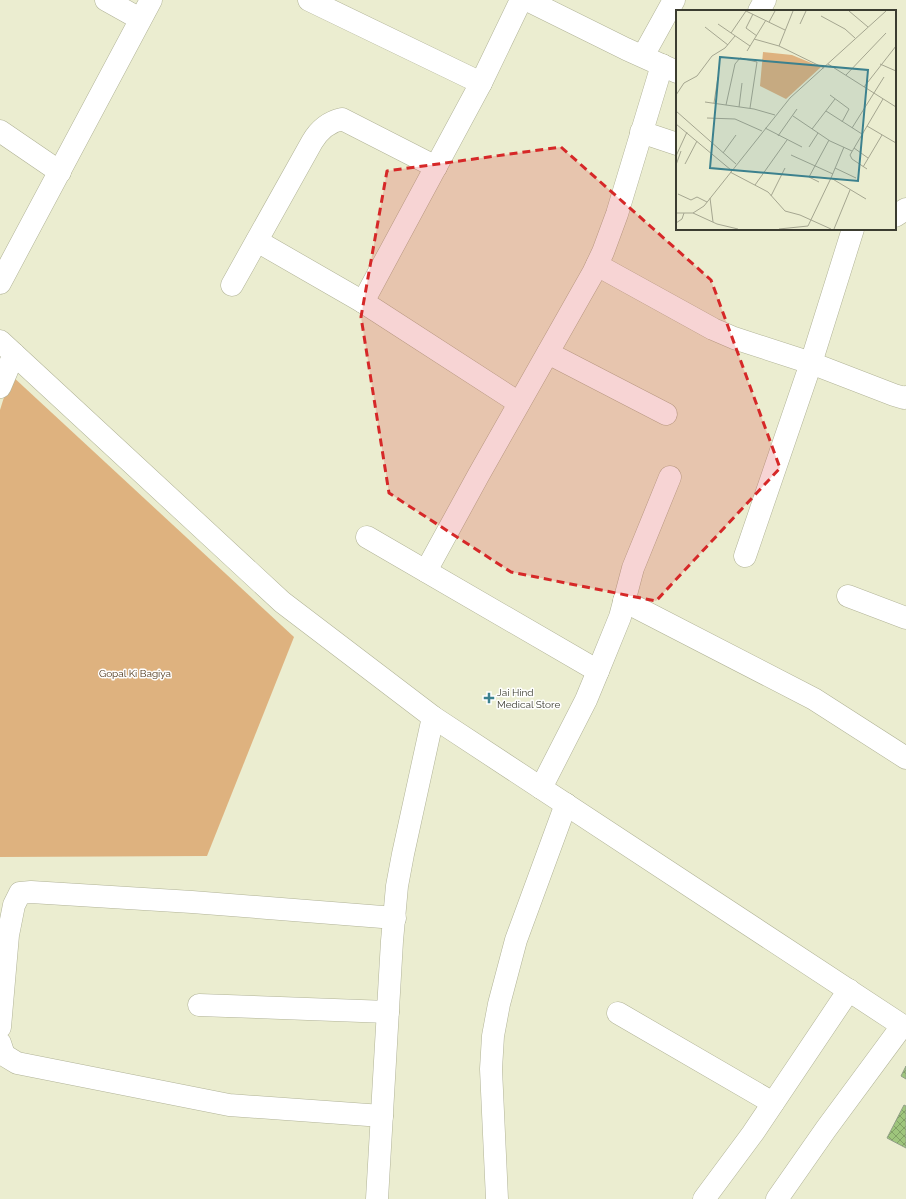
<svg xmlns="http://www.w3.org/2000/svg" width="906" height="1199" viewBox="0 0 906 1199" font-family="Raleway,sans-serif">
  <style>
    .park { fill: #deb27f }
    .building { fill: url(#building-cross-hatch); stroke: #92a088 }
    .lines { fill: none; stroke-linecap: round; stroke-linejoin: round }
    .minor-casing { stroke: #b1b397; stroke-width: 23 }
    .minor { stroke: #fff; stroke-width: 22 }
    .marked { fill: #d62828; fill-opacity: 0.2; stroke: #d62828; stroke-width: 3; stroke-dasharray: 8 5; stroke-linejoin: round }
    .poi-dot { fill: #3c818e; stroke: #fff; stroke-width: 1.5 }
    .labels { text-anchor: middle; stroke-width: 3; stroke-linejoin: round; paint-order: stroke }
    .park-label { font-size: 10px; fill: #4d3518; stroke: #fff }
    .poi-label { font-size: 10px; fill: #3b3c30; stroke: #fff; text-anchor: start }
    .inset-road { fill: none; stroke: #a5a690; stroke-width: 1 }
    .view { fill: #3c818e; fill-opacity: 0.15; stroke: #3c818e; stroke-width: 2 }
    .inset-edge { fill: none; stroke: #3b3c30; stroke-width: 2 }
  </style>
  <defs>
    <pattern id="building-cross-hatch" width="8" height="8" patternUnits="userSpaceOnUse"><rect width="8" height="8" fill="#9ec57c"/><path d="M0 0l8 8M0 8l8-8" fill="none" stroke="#82a166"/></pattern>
  </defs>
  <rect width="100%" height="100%" fill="#ebedd0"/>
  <path class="park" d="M11,375L294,637L207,856L0,857V410Z"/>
  <g class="building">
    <path d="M906,1066V1079L901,1076Z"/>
    <path d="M904,1105L906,1106V1148L887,1138Z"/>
  </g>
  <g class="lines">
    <g class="minor-casing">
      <g id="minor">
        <path d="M106,0L140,19"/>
        <path d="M309,0L481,83"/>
        <path d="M527,0L626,49L677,72"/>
        <path d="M759,11L765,0"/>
        <path d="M643,56L674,0"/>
        <path d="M0,131L60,172"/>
        <path d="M641,132L677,144"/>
        <path d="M895,216L906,209"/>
        <path d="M257,241L363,302L519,403"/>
        <path d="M597,265L713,329L734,338L811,363L894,395L904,398L906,397"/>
        <path d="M0,283L151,0"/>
        <path d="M232,285L312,142C319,130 328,122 342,119L436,167"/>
        <path d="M363,302L481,83L521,0"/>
        <path d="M0,341L282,602L433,717L906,1028"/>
        <path d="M548,353L666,414"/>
        <path d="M0,387L14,354"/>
        <path d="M367,537L598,671"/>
        <path d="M745,556L811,363L853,229"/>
        <path d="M426,571L478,476L593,273L603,252L617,214L662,65"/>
        <path d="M848,596L906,618"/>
        <path d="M624,601L814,699L906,758"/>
        <path d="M541,788L586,700L598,671L620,617L633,568L670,477"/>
        <path d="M199,1005L388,1012"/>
        <path d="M618,1013L773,1103"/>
        <path d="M0,1027L8,935L14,905L20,893L31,892L192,902L395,918"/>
        <path d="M0,1043L4,1055L17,1063L229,1105L382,1116"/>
        <path d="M377,1199L392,941L397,886L403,854L433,717"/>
        <path d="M497,1199L491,1069L493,1036L499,1004L516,940L566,804"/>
        <path d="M704,1199L753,1133L849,990"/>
        <path d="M777,1199L826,1129L902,1026"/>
      </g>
    </g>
    <use href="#minor" class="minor"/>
  </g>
  <path class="marked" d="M561,147L711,280L780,468L656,601L511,572L389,493L361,317L387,171Z"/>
  <path class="poi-dot" d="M487 692h4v4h4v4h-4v4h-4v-4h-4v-4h4z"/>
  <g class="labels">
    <g class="park-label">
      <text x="135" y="677">Gopal Ki Bagiya</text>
    </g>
    <g class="poi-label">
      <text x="497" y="696">Jai Hind<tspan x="497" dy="12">Medical Store</tspan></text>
    </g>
  </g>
  <g transform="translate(676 10)">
    <rect width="220" height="220" fill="#ebedd0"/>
    <path d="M87,42L116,45L145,57L110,89L84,76Z" fill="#deb27f"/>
    <path class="inset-road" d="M70,1L109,20M117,1L103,36L148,58M173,1L192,17M77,4L70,18L81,26M145,6L169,19L179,28M93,12L99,1M42,14L74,36M124,14L130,1M29,17L52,35M55,23L70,1M78,29L103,36M71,41L90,10M152,54L220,97M204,54L220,61M170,65L210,23M188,77L220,36M0,85L8,73L21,66L36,46L49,38L59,26M154,85L173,99L166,112M29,92L78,99L99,105M38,93L42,67M50,95L59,54L64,48L81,52L74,98M63,97L66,73M0,101L60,154M150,101L186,124M117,106L154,131L176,141M31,108L59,109L86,121M0,114L55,160M191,116L220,133M89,118L126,137M176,118L208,67M136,119L159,89M102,126L121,99M133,137L142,123M168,137L155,168L190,189M178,138L192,148M47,143L60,125M115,145L157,164M0,146L11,122M9,154L21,131M0,155L5,141M187,157L206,125M159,158L180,168M191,159L176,149L174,145L207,89M54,162L92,182L109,201L124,205L155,219M143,172L133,167L153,130M79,175L111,130M2,184L15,190L21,187L31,192M95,186L109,158M34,188L37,212M0,203H17L28,196L114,88L210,1M17,203L41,214L62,219M0,213L6,209L8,203M103,219L132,216L155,168M158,219L174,180"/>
    <path class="view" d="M44,47L192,60L182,171L34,158Z"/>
    <rect width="220" height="220" class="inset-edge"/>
  </g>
</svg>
